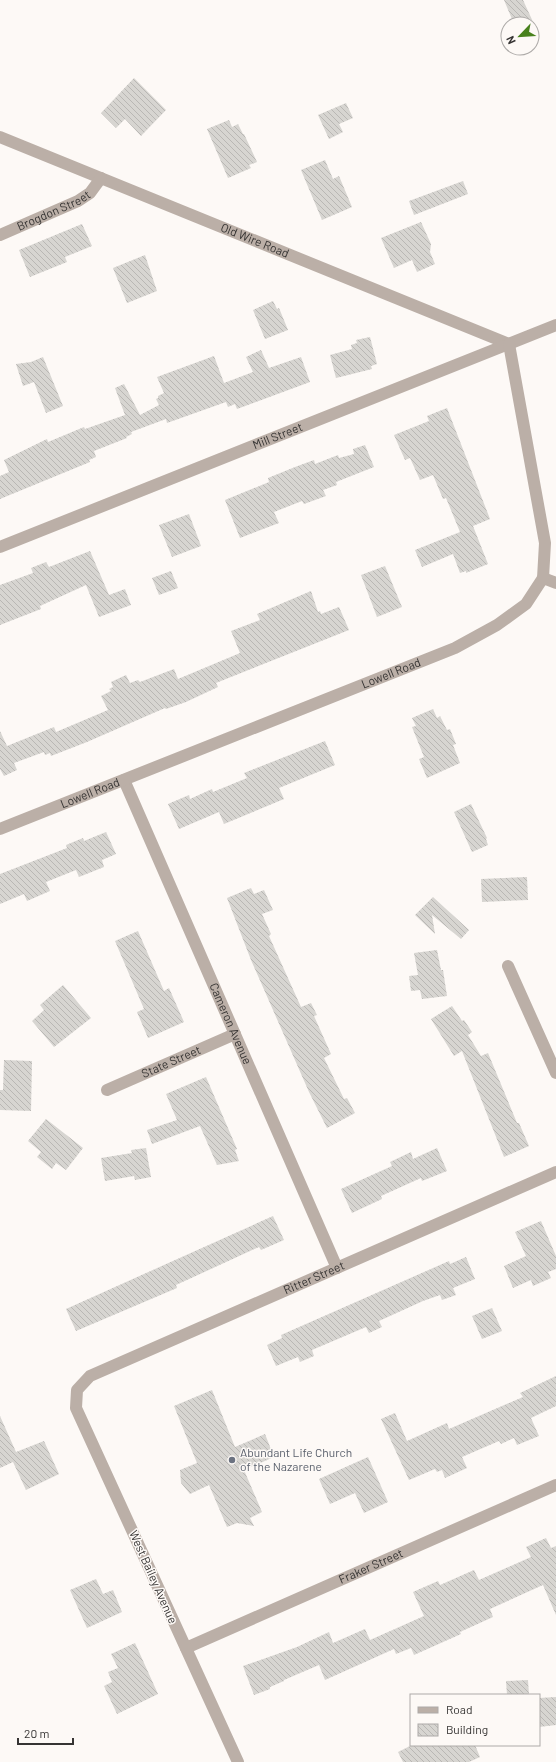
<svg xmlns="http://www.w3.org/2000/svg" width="556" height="1762" viewBox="0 0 556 1762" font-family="Barlow,sans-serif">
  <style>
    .building { fill: url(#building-back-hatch) }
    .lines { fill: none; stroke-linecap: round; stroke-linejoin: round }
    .minor { stroke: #bbafa7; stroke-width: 12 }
    .worship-dot { fill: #6b7280; stroke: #fdf9f6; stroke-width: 1.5 }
    .labels { text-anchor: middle; stroke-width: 3; stroke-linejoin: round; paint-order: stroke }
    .street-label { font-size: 12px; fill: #363433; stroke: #fdf9f6 }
    .worship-label { font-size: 12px; fill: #5b616d; stroke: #fdf9f6; text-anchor: start }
  </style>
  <defs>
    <pattern id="building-back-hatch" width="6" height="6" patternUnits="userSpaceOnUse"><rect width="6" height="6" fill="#d7d5d1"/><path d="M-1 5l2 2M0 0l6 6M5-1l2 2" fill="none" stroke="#b9b7b4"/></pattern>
  </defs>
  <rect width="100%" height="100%" fill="#fdf9f6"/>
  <g class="building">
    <path d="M504,0H523L534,24H514Z"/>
    <path d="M134,78L166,110L141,136L125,119L116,128L101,113Z"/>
    <path d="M346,103L353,118L339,124L343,132L329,139L318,115Z"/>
    <path d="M229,120L232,127L238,124L243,134H244L257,162L249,165L251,168L228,178L207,129Z"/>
    <path d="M325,160L333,179L339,176L352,207L322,220L301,170Z"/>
    <path d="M463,181L468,194L414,215L409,201Z"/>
    <path d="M421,222L431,244L430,252L435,264L417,272L412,260L394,268L381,238Z"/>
    <path d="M82,224L92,246L65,257L67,262L30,277L19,250Z"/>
    <path d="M145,255L157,291L127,303L113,268Z"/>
    <path d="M273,301L277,309L279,308L288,330L265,339L253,310Z"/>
    <path d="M370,337L377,364L371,366L372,369L336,378L330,355L352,349L351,345L357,343L356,340Z"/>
    <path d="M261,350L269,368L301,357L310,382L237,409L235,404L228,407L226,402L167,423L166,419L131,432L132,434L126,437L127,438L94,451L96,457L89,460L90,462L0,499V476L9,472L4,460L47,439L48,442L84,427L85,429L125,415L115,388L124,384L140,415L159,405L156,399L158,398V396L164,393L157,377L214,356L224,383L253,372L246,357Z"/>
    <path d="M43,357L63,406L46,413L34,382L23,386L16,364L31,362Z"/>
    <path d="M447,408L490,519L473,526L488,564L466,573V571L460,573L453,554L422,567L415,550L460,532L446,498L443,499L433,475L420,480L410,458L405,460L394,435L429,421L427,416Z"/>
    <path d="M365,445L374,467L336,482L337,485L323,490L326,496L304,504L302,501L274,512L279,523L240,538L225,500L269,482L268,478L295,467L314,460L315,464L338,455L339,458L354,454L353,449Z"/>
    <path d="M189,514L201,546L172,557L159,525Z"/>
    <path d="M90,551L109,595L125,589L131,605L99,617L86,585L40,606L41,609L0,625V585L33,573L31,568L46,562L49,567Z"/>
    <path d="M385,566L402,607L377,617L361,575Z"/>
    <path d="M171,571L178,588L159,595L152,578Z"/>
    <path d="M311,591L318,612L320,611L321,614L339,607L349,630L216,683L218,687L186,702L166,709L165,708L87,742L51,756L50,753L45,755L44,752L14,763L17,770L4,776L0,769V731L7,746L54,727L56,732L108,710L101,696L111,691L109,689L113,687L111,682L126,675L130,683L138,680L140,682L174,669L178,679L240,653L231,631L260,620L257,614Z"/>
    <path d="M433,709L437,718L440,716L447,730L450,729L456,744L453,745L460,763L427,778L419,759L424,757L412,727L416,726L412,718Z"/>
    <path d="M325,741L335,765L279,788L284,799L224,824L219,812L179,829L168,804L189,795L190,799L212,789L213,792L247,778L244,773Z"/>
    <path d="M471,804L487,838L486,839L488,845L472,852L454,812Z"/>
    <path d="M106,832L116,854L102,860L104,867L79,877L76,870L46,882L50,891L27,901L24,894L0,904V874L67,848L66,845L83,838L84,841Z"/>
    <path d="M527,877L528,900L482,902L481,879Z"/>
    <path d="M251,888L254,894L264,890L273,910L262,914L271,934L269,936L301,1007L311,1003L317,1015L314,1016L331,1054L324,1058L344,1099L347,1098L355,1113L327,1128L309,1092L251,960L227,898Z"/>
    <path d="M433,897L469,930L461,939L432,915L435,934L415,915Z"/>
    <path d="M138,931L164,991L169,988L184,1022L148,1038L137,1012L144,1009L115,941Z"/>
    <path d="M437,950L441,970H443L447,996L422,999L420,990L411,991L409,976L418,975L414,953Z"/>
    <path d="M63,985L91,1018L54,1047L32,1021L44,1010L40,1005Z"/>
    <path d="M452,1006L462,1021L464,1020L472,1032L468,1035L481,1056L488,1053L517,1123H519L529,1146L504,1157L462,1051L454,1056L431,1019Z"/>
    <path d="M4,1060L32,1061L31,1111L0,1110V1090H3Z"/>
    <path d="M206,1077L237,1149L235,1150L239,1161L217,1165L200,1126L152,1144L147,1130L177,1120L166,1094Z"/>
    <path d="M46,1119L83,1148L66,1170L56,1163L52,1169L37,1157L41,1152L28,1141Z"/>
    <path d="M146,1148L151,1177L135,1180L134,1176L105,1181L101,1158L132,1153L131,1150Z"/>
    <path d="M437,1148L447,1171L422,1181L421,1178L381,1196L382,1199L352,1213L341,1189L392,1166L390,1162L411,1152L413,1159Z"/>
    <path d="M273,1216L284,1240L261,1250L259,1247L176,1285L177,1288L76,1331L66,1309Z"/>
    <path d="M541,1221L556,1256V1269L548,1272L551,1278L533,1286L531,1280L513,1288L504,1266L526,1256L515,1232Z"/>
    <path d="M466,1257L475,1279L453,1288L456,1295L442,1300L440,1295L423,1301L379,1321L382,1327L369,1333L366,1327L312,1350L314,1356L300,1362L298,1357L276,1366L267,1345L282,1338L281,1335L449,1261L450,1264Z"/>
    <path d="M492,1308L502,1331L482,1339L472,1316Z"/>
    <path d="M556,1376V1406L531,1418L539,1436L517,1445L514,1438L501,1444L499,1441L462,1457L467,1468L445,1478L442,1470L437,1472L435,1469L409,1480L381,1419L395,1413L407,1441L447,1423L449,1429L523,1397L520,1393Z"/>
    <path d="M212,1390L235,1447L265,1434L274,1457L244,1470L262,1512L250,1518L254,1526L237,1523L227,1527L209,1485L190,1494L181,1483L180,1470L197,1463L174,1406Z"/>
    <path d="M0,1416L16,1452L44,1441L59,1474L26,1490L13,1462L0,1468Z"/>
    <path d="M368,1457L388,1502L364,1513L355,1493L330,1504L319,1479Z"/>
    <path d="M546,1538L551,1548L556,1546V1615L543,1585L490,1609L493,1617L460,1632L461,1634L414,1655L411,1648L396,1654L394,1649L325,1680L319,1665L284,1680V1681L270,1687V1689L254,1695L243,1666L297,1647L329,1632L333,1643L365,1629L370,1640L424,1616L413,1592L438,1581L440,1585L474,1570L479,1580L531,1557L526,1547Z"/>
    <path d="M96,1579L103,1594L113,1590L122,1612L87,1628L70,1590Z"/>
    <path d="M135,1643L158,1694L117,1714L104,1686L112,1682L108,1672L118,1668L111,1654Z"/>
    <path d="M528,1680L529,1695H507L506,1681Z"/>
    <path d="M556,1697V1725L539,1727V1698Z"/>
    <path d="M412,1745H475L480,1757L469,1762H403L398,1752Z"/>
  </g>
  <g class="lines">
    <g class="minor">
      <path id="s1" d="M0,137L509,344"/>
      <path id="s2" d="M0,235L78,201L90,193L101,178"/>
      <path id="s3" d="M0,547L556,325"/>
      <path d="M543,578L556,583"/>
      <path id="s4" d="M124,780L337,1268"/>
      <path id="s5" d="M0,829L455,648L497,625L526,604L543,578L545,543L509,344"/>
      <path d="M508,966L556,1073"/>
      <path id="s6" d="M107,1090L235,1034"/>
      <path id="s7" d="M186,1648L556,1485"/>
      <path id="s8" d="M238,1762L76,1408L77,1390L90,1376L556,1172"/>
    </g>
  </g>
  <circle class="worship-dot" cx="232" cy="1460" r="4"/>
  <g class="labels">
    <g class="street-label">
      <text dy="4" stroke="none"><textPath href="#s2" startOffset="59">Brogdon Street</textPath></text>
      <text dy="4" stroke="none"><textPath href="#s1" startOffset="275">Old Wire Road</textPath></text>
      <text dy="4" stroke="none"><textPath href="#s3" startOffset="299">Mill Street</textPath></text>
      <text dy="4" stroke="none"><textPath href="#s5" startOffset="421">Lowell Road</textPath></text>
      <text dy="4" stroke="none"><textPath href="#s5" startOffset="97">Lowell Road</textPath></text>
      <text dy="4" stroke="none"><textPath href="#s4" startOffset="266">Cameron Avenue</textPath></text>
      <text dy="4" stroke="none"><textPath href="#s6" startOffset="70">State Street</textPath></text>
      <text dy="4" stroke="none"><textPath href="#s8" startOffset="671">Ritter Street</textPath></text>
      <text dy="4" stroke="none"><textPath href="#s7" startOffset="202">Fraker Street</textPath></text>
      <text transform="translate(153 1577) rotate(66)" y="4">West Bailey Avenue</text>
    </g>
    <g class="worship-label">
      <text x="240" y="1457">Abundant Life Church<tspan x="240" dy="14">of the Nazarene</tspan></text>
    </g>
  </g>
  <rect x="410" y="1694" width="130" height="52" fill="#fdf9f6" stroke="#adaaa8"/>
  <rect x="418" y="1707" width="20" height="6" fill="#bbafa7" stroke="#adaaa8"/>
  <text x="446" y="1714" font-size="12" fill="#363433">Road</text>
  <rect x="418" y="1724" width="20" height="12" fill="url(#building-back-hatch)" stroke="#adaaa8"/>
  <text x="446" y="1734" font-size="12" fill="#363433">Building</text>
  <g transform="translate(520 36) rotate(245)"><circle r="19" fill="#fdf9f6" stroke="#adaaa8"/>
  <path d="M0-3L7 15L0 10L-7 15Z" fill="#48811c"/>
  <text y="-6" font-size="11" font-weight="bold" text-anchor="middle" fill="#363433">N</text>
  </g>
  <path d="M18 1738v6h55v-6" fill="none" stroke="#363433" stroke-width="2"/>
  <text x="24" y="1738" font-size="12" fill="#363433" stroke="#fdf9f6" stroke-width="3" paint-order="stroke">20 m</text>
</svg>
